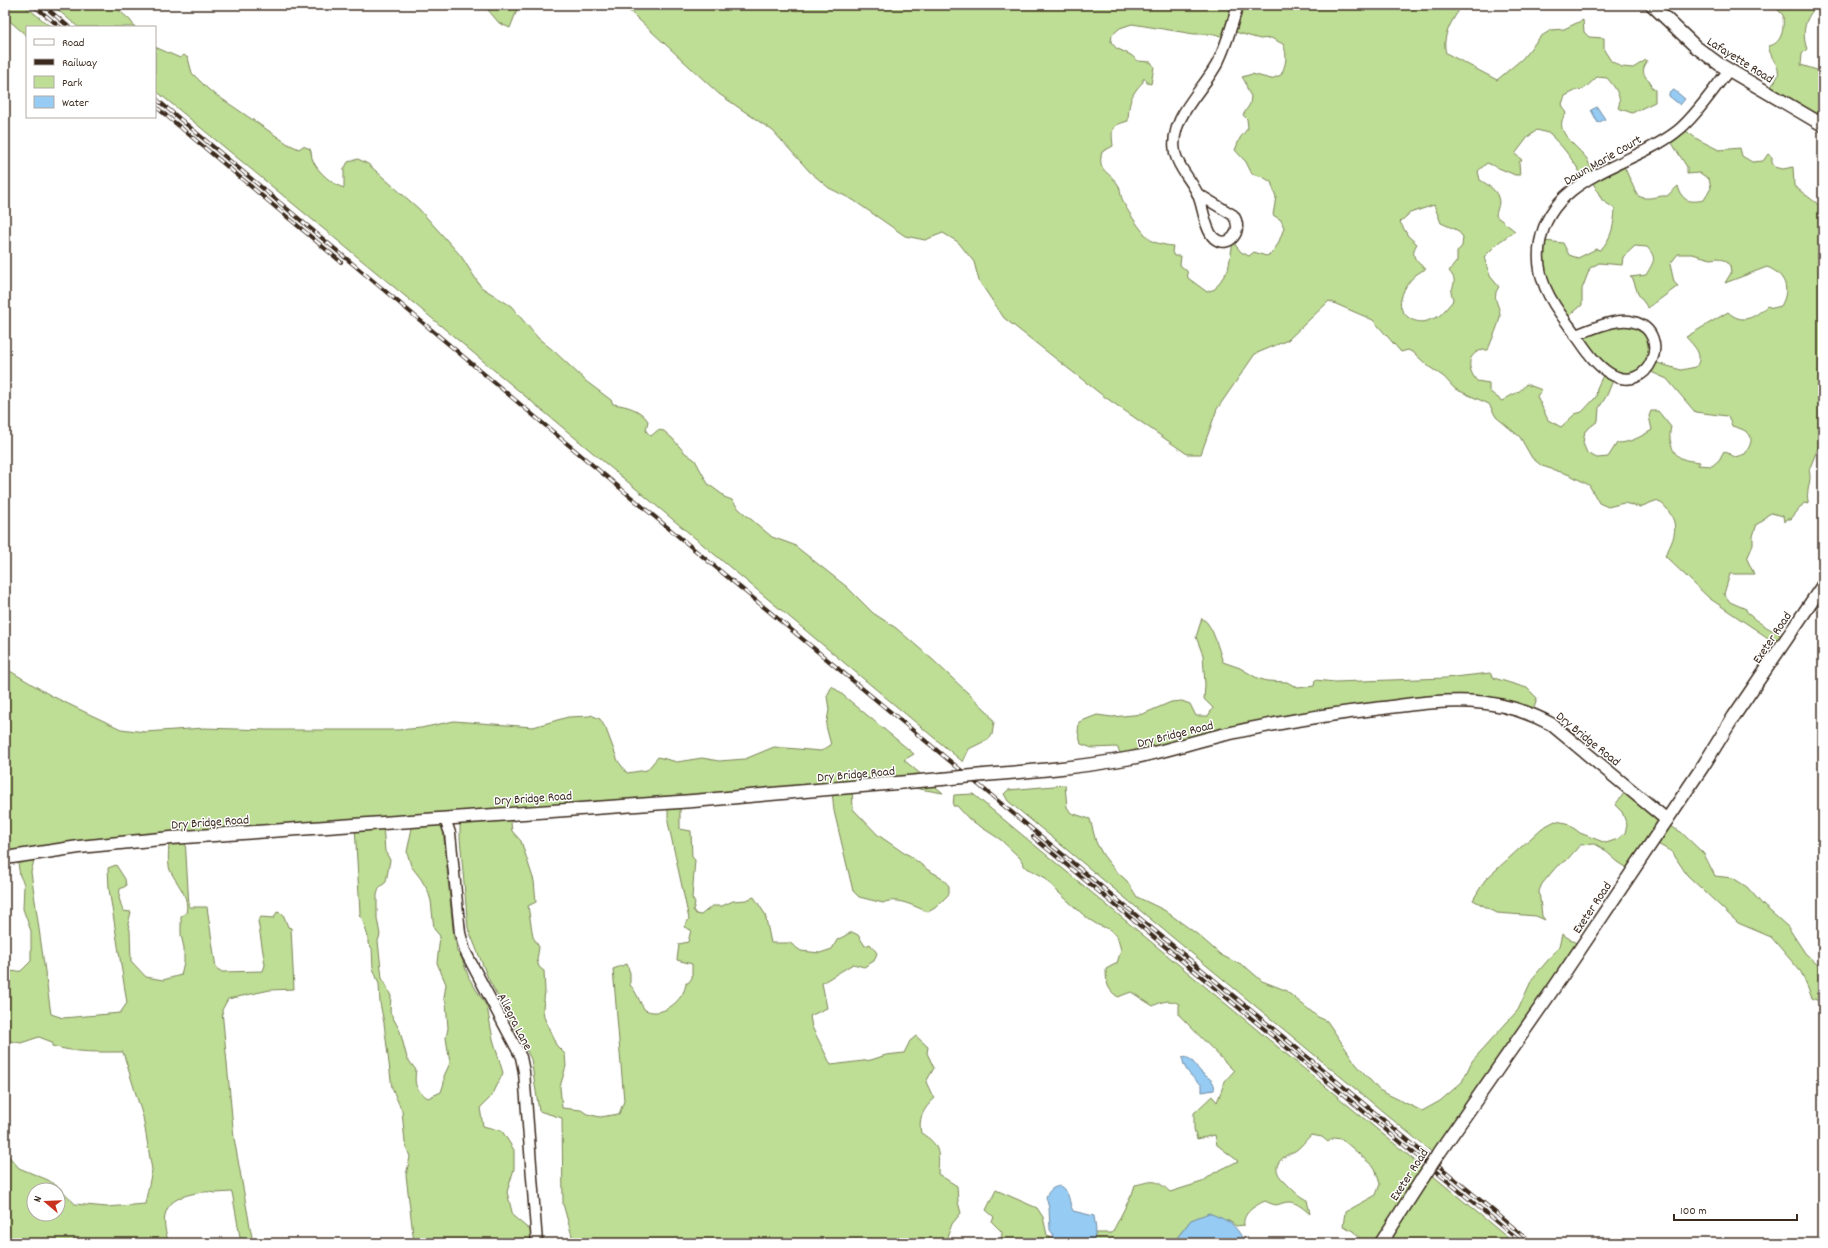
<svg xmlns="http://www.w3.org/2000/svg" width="1828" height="1248" viewBox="0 0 1828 1248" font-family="Dekko,sans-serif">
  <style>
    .green { fill: #bedd95; stroke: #7c845a; fill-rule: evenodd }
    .water { fill: #96cbf4; stroke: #728b9e }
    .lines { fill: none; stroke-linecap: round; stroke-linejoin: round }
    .minor-casing { stroke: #3b2a1e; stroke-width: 13 }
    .tertiary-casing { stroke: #3b2a1e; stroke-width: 15 }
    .minor { stroke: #fff; stroke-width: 10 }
    .tertiary { stroke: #fff; stroke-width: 12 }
    .rail-casing { stroke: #3b2a1e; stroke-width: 4 }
    .rail { stroke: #fff; stroke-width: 2.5; stroke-dasharray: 8; stroke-linecap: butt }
    .tertiary-bridge-casing { stroke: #3b2a1e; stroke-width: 15; stroke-linecap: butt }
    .tertiary-bridge { stroke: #fff; stroke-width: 12 }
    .labels { text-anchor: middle; stroke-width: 3; stroke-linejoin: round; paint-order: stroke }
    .street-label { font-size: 13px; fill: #3b2a1e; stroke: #fff }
  </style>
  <rect width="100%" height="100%" fill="#fff"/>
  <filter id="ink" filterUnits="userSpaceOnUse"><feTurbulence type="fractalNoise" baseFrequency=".025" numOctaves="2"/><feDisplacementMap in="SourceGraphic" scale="8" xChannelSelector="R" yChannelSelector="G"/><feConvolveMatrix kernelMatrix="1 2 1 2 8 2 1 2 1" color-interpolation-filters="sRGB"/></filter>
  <g filter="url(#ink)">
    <g class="green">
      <path d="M5,5H24L51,27H27V36L5,17Z"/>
      <path d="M52,5H113L130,20L135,27H78Z"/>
      <path d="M484,5H519L510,28L499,23Z"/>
      <path d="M623,5H1462C1453,20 1441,35 1446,53L1497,80L1522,59L1540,37L1551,30L1564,29L1583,20L1584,32L1589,37L1604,38V50L1611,61L1622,67L1633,68L1646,60L1647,62C1641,70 1643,76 1650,81L1651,87L1655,90V102L1632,113L1618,108C1623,97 1614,86 1607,78L1597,77L1584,89L1577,90L1565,96L1562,104L1566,114C1551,131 1578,146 1587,159C1590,165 1592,171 1595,177L1623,164L1637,195C1647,202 1656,195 1667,196L1678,186C1682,201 1689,203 1704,200L1711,188L1709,179L1700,173L1687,174V167L1670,140L1683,129L1699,140L1719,150L1740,148L1742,156L1752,162L1763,161L1768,154L1772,157V163L1775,167L1783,169L1793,167L1794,186L1823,208V436L1809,470C1813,482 1804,492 1809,504L1804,503L1791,519H1786L1784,522L1783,516L1771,513L1766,516L1763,521L1757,524L1753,536V545L1747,559L1754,574H1730L1724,594L1730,602L1746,609C1748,618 1772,630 1781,635L1774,642L1709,598L1665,556C1673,541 1680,527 1669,512C1665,506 1663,503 1655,501L1640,507L1624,503L1608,507L1599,503L1589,485L1570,475L1542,466L1532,458L1520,437L1496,417L1489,404L1455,389L1444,377L1428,366L1414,353L1408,350L1401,352L1373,320L1329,301L1288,340L1255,354L1217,409L1201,454H1187L1102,395L1004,318L979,281L974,262L958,242L943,233L925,240L905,236L853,200L829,188L810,172L773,131L719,94ZM1132,24L1194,34H1214L1231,39L1235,32L1260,39L1271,38L1283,44C1288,56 1286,64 1281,75L1271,79L1252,74L1242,77C1247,83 1246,90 1251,96L1250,104L1243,115L1247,119L1248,128L1240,138L1235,150L1246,162L1252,174L1263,177L1271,182L1276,197L1273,215L1281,220L1284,228L1278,244L1271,254L1266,256L1254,252L1249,256L1241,252L1233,242L1228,270L1215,289L1207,292L1188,278L1187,271L1180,265L1181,256H1174L1172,252L1173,246C1169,246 1155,243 1152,241C1145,237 1125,208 1123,201C1120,195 1121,188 1117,183C1108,171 1097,171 1102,152L1113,146C1111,128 1111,126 1128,121C1129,103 1130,95 1143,82V79H1146L1147,83L1151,84L1154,67L1151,62L1138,61L1131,55L1116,48L1111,42L1112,35L1120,28ZM1537,130L1551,134C1554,140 1559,143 1563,148C1572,159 1579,170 1586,182L1592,181L1602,200L1615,209C1614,224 1612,239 1600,250L1596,249L1578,258L1569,255L1563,243L1544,241L1542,277L1567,318L1582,305V289L1590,268L1599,263L1622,265L1623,257L1635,246L1647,247C1658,259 1653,262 1646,275L1630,277L1633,279L1638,294L1648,308L1678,286L1674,282L1670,264L1678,254H1692L1711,259L1718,258L1726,261L1730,266L1731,273L1725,283L1767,267C1785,274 1791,289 1781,306L1773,308L1767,306C1754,318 1742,325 1728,312L1686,337C1695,347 1704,355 1696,367L1681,370L1654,362L1646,327L1616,323L1581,334L1605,371L1597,388L1596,397L1582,412L1575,414L1561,427L1548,420L1537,396L1542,390L1526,384C1518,395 1513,393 1502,401L1489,391V383L1477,381C1470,373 1465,359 1477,352C1480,350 1485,350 1488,350C1491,341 1501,321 1500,314C1499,304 1491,297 1499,287L1490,276L1484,257L1499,242L1515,231L1496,216C1496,212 1499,206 1499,202C1498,191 1490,186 1480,180L1478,171L1487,163L1515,175H1520L1519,162L1522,160L1515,154L1528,137ZM1434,205L1441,223L1457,230L1463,237L1462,246L1457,252V261L1449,271C1456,279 1455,282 1451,292L1453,299L1452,302C1448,306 1444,312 1439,316C1436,318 1431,319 1427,321C1415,325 1397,314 1401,299C1404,286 1413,274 1426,269C1417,262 1409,256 1417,244L1408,236L1400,222L1410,213ZM1649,371L1667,379L1695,412L1727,416L1730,420L1732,426C1750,431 1757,436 1745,454L1735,457L1724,451L1719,460L1712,466L1698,465L1700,462C1694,461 1686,461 1681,458C1671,453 1668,437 1671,427L1658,411H1651L1649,416L1652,430C1640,437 1630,443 1617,443L1608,457L1597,458L1587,453L1583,443L1585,431L1598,421L1599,408L1607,395L1614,378Z"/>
      <path d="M1776,5H1819C1805,15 1801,33 1807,49L1802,54L1801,65L1823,72V125L1767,92C1770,87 1776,81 1778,76C1781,66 1768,56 1769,46C1783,43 1784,27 1783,15L1775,7Z"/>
      <path d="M155,47L180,58L184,55L188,58L192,73L209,90L288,144L299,149L303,146L310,149C312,153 311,157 313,161C319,173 332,184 344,188V169L348,162L358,159L368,164L419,209L461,256L481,287L511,306L538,338L554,351L587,382L611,400L613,404C627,406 640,409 648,421L646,431L651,436L658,430L664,431L673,439L684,452L695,460L708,484L723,495L724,497L732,500L739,509L772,537L794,545L847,587L873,613L896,628L933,660L987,711L994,722L992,735L989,739L969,749L963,762L428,315L155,90Z"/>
      <path d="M1202,618C1214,626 1218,649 1223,662L1240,668L1257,678L1267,681L1287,682L1298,688L1314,686L1315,680L1335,682L1446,678L1490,673L1494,678L1527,688L1537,698L1532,713L1461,700L1330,714L1157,755L1129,765H1127L1117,747L1092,748L1081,744L1078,732L1079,722L1097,715L1112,717L1143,714L1171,702L1182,701L1190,704L1196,716H1208L1213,708L1204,699L1205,685L1203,655L1196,637Z"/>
      <path d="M5,668L50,695L89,714L121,729L145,732L204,728L268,730H398L421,728L454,721L533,727L568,717L590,716L591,715L600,719L606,729L618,761L627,773L647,770L658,757L677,762L702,758L719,761L745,759L774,747L821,751L831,745L826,726L829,710L827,696L832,686L914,754L904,760L943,793L908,787L852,788L853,809L878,835L904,853L909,855L928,870L941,877L949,886V894L935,908L928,912C916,907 896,896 883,903L859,897L853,891L834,811L832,791L680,804V829L691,831L692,857L695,860L692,898L695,903L693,910L696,914L701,915L712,906H722L733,901L746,900L754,897L765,914L771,943H790L801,951L820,953L832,949L837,940L852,932L858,935L865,946L870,944L877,953L874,961L864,967L853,964L822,983L827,1008L810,1016L812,1027L831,1065L871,1060L886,1055L904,1053L910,1041L916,1036L928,1047L927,1053L934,1068L926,1082L934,1099C923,1109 918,1119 921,1133C941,1145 939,1153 938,1174L957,1186L958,1202L961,1213L952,1224L945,1243H574L563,1204L562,1118L539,1111L531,1059L488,978L468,928L460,838V818L442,820L454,939L456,941L457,952L461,956L469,978L487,1007L493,1039L503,1073L492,1096L480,1108L483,1126L502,1131L514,1150V1169L507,1192L513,1216L531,1231V1243H414L406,1175L410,1157L405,1143L402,1111L392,1088L384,1023L380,1003L379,984L373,968L372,948L368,944V937L362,918L359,916L360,913L355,827L185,837L189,907H207L216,968L222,972L263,971L265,965L258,921L261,917L274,918L277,912L283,914L288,927L291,928L294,989L270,990L228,999L222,1010L234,1138L253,1243H241L232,1192C227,1192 221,1193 216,1193C212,1193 208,1191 204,1192C169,1196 157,1209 169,1243H5V1152L19,1168L48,1180L60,1188L75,1204L107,1207L145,1204L152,1170L143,1117L123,1052C99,1052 76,1053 52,1046V1042L39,1037L21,1043L5,1040V972L21,971L31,961V931L23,909L24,884L20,876L17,857L5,858ZM668,805V822L689,919L684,927L691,930L688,942L679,944L677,960L692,964V978L688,983H686C685,997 668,1013 654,1012C651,1012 648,1011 645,1010C639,1002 637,992 630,985V973L627,964L613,969L624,1101L619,1114L600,1117L587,1114L581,1110L562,1108L560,1087L566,1066L565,1054L556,1045L544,1017L543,1008L545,991L544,971L539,967L537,960L539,947L533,937L528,906L536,902L534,881L521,841L512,831L510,815ZM411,822L412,828L407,852L411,866L421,879L428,891L431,901L434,929L440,936L437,963L446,984L444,998L446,1002L448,1028L446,1038L450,1063L444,1076V1083L441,1092L428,1098C415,1090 414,1084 416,1070L407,1058L400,1031L390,1012L391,996L382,978L378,941L380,935L377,918V895L379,888L386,882L390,860L385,851L383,824ZM169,841C169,849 167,862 170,870C177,885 190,896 186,913L181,916V935L184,948V962L181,975L163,980L146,977L131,961L130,930L128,924L131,912L123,911L119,898L120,889L126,886L125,879L116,865L108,868L109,889L127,1003L120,1013L63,1018L51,1014L31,872L35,857ZM34,1190H58V1214H34Z"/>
      <path d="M1065,785L1067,807L1071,813L1090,819L1096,842L1103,855L1114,869L1127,881L1137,897L1164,910L1197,934L1221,955L1247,968L1262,981L1285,990L1318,1017L1327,1021L1356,1064L1379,1090L1422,1111L1440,1101L1462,1082L1472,1061L1518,1010L1532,979L1559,947L1562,934L1581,946L1440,1159L1008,801L1004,794L1008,790Z"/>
      <path d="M1628,788L1668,825L1681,832L1704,854L1715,876L1733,878L1747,887L1763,905L1788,927L1805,953L1823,970V1003L1812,998L1801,972L1771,937L1738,923L1687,875L1672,852L1656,843L1632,871L1618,862L1602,848L1595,844L1580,845L1566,861L1557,866L1542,884L1539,891L1542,916L1545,920L1536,916L1497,913L1473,900L1485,880L1542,828L1555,821L1567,823L1580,833L1606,843L1618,839L1625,833L1627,825L1622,812L1615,805Z"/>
      <path d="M973,794L1514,1243H1364L1354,1231L1343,1226L1345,1212L1376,1195L1380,1184L1375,1168L1342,1139L1333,1138L1328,1142L1322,1137L1311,1135C1306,1140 1300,1148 1295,1151C1279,1158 1269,1168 1285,1182C1292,1189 1298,1196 1307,1200L1310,1214C1305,1210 1298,1203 1290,1202C1277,1202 1281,1209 1265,1201C1256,1205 1242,1213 1244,1225L1236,1226L1229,1221L1191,1220L1173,1243H1097L1094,1240L1095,1233H1112L1132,1194L1135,1185C1154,1181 1155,1178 1170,1192L1202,1182L1214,1173L1238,1161L1217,1145L1215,1135L1197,1139L1194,1129V1113L1212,1096L1217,1102L1225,1081L1234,1071L1179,1015V1004C1170,999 1163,1001 1153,1006L1131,992L1118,997C1107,990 1106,982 1106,969L1117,963L1121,950L1117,936L1109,929L1098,925L1087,918L1058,892L1044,877L1025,867L1020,858L1001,840L969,819L957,806H953L954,795Z"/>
      <path d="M996,1190L1037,1208L1043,1217L1047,1235L1054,1240V1243H1001L1002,1232L992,1222L994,1217L986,1210Z"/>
    </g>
    <g class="water">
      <path d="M1674,90L1685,99L1680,105L1669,96V93Z"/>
      <path d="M1597,107L1605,119L1598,123L1591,110Z"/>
      <path d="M1183,1057C1193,1057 1196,1068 1202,1073C1205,1076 1210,1078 1212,1081C1214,1084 1215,1086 1214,1090L1202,1092V1085C1194,1080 1181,1067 1183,1057Z"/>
      <path d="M1060,1186C1071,1193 1068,1201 1073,1211L1094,1216L1096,1230L1094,1240L1097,1243H1054L1053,1234L1050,1230L1049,1208L1046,1197C1049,1190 1053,1187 1060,1186Z"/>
      <path d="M1209,1213C1229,1221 1235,1223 1245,1243H1173L1191,1220Z"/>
    </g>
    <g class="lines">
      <g class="minor-casing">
        <g id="minor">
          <path d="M1198,194L1233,215C1245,231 1228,250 1214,238C1205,230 1203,206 1198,195C1192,180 1179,170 1175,153C1168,118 1204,90 1218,62C1227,44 1232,24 1238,5"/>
          <path d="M1575,335C1593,329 1616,317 1634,322C1674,333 1649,398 1609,373C1592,362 1582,343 1570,327C1550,301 1534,276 1540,242C1552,175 1631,167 1676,132C1694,119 1715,87 1729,70"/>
          <path d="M445,819L450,833L460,933L465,951L521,1057L524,1072L537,1243"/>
        </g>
      </g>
      <g class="tertiary-casing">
        <g id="tertiary">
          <path d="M1652,5L1696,47L1719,64L1823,125"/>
          <path d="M984,775C1033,771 1083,767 1131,758C1162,752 1192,742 1222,735C1275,723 1329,714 1383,708C1445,700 1494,693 1551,724L1667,820"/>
          <path d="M5,858L79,847L171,838L693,801L942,779"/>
          <path d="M1437,1156L1556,985L1705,763L1734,716L1823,585"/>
          <path d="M1381,1243L1424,1176"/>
        </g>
      </g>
      <use href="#minor" class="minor"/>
      <use href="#tertiary" class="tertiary"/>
      <g class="rail-casing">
        <g id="rail">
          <path d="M33,5L60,27"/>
          <path d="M43,5L69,27"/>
          <path d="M155,98L614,483L1532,1243"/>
          <path d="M155,106L341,262"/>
          <path d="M1033,837L1522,1243"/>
        </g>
      </g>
      <use href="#rail" class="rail"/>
      <g class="tertiary-bridge-casing">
        <g id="tertiary-bridge">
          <path d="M942,779L984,775"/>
          <path d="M1424,1176L1437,1156"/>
        </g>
      </g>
      <use href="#tertiary-bridge" class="tertiary-bridge"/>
    </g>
  </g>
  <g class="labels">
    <g class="street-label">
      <text transform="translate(1741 59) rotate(32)" y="5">Lafayette Road</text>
      <text transform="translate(1602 159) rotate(-30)" y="5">Dawn Marie Court</text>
      <text transform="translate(1771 637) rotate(-56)" y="5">Exeter Road</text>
      <text transform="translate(1175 733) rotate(-14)" y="5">Dry Bridge Road</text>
      <text transform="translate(1589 738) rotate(39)" y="5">Dry Bridge Road</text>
      <text transform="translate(856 773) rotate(-5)" y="5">Dry Bridge Road</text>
      <text transform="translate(533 797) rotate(-4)" y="5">Dry Bridge Road</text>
      <text transform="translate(210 821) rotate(-4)" y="5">Dry Bridge Road</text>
      <text transform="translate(1591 907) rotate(-56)" y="5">Exeter Road</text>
      <text transform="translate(516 1021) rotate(63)" y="5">Allegra Lane</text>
      <text transform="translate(1408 1174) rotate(-57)" y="5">Exeter Road</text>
    </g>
  </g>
  <rect width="1828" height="1248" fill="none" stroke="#fff" stroke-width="20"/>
  <rect x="10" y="10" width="1808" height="1228" fill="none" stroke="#3b2a1e" stroke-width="1.5" filter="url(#ink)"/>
  <rect x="26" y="26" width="130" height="92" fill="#ffffff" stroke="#b1aaa5"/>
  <rect x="34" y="39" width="20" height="6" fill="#ffffff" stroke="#b1aaa5"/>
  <text x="62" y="46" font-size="12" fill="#3b2a1e">Road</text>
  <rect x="34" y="59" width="20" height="6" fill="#3b2a1e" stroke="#b1aaa5"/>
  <text x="62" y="66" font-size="12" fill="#3b2a1e">Railway</text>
  <rect x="34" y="76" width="20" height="12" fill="#bedd95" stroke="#b1aaa5"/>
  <text x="62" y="86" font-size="12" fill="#3b2a1e">Park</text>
  <rect x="34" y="96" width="20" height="12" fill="#96cbf4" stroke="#b1aaa5"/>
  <text x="62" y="106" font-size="12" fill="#3b2a1e">Water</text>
  <g transform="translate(46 1202) rotate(289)"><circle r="19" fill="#ffffff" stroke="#b1aaa5"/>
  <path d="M0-3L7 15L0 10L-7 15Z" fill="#c8321e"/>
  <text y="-6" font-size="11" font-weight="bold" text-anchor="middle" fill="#3b2a1e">N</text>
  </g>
  <path d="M1674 1214v6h123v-6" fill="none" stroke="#3b2a1e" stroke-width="2"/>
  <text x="1680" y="1214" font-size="12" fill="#3b2a1e" stroke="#ffffff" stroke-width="3" paint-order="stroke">100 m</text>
</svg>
